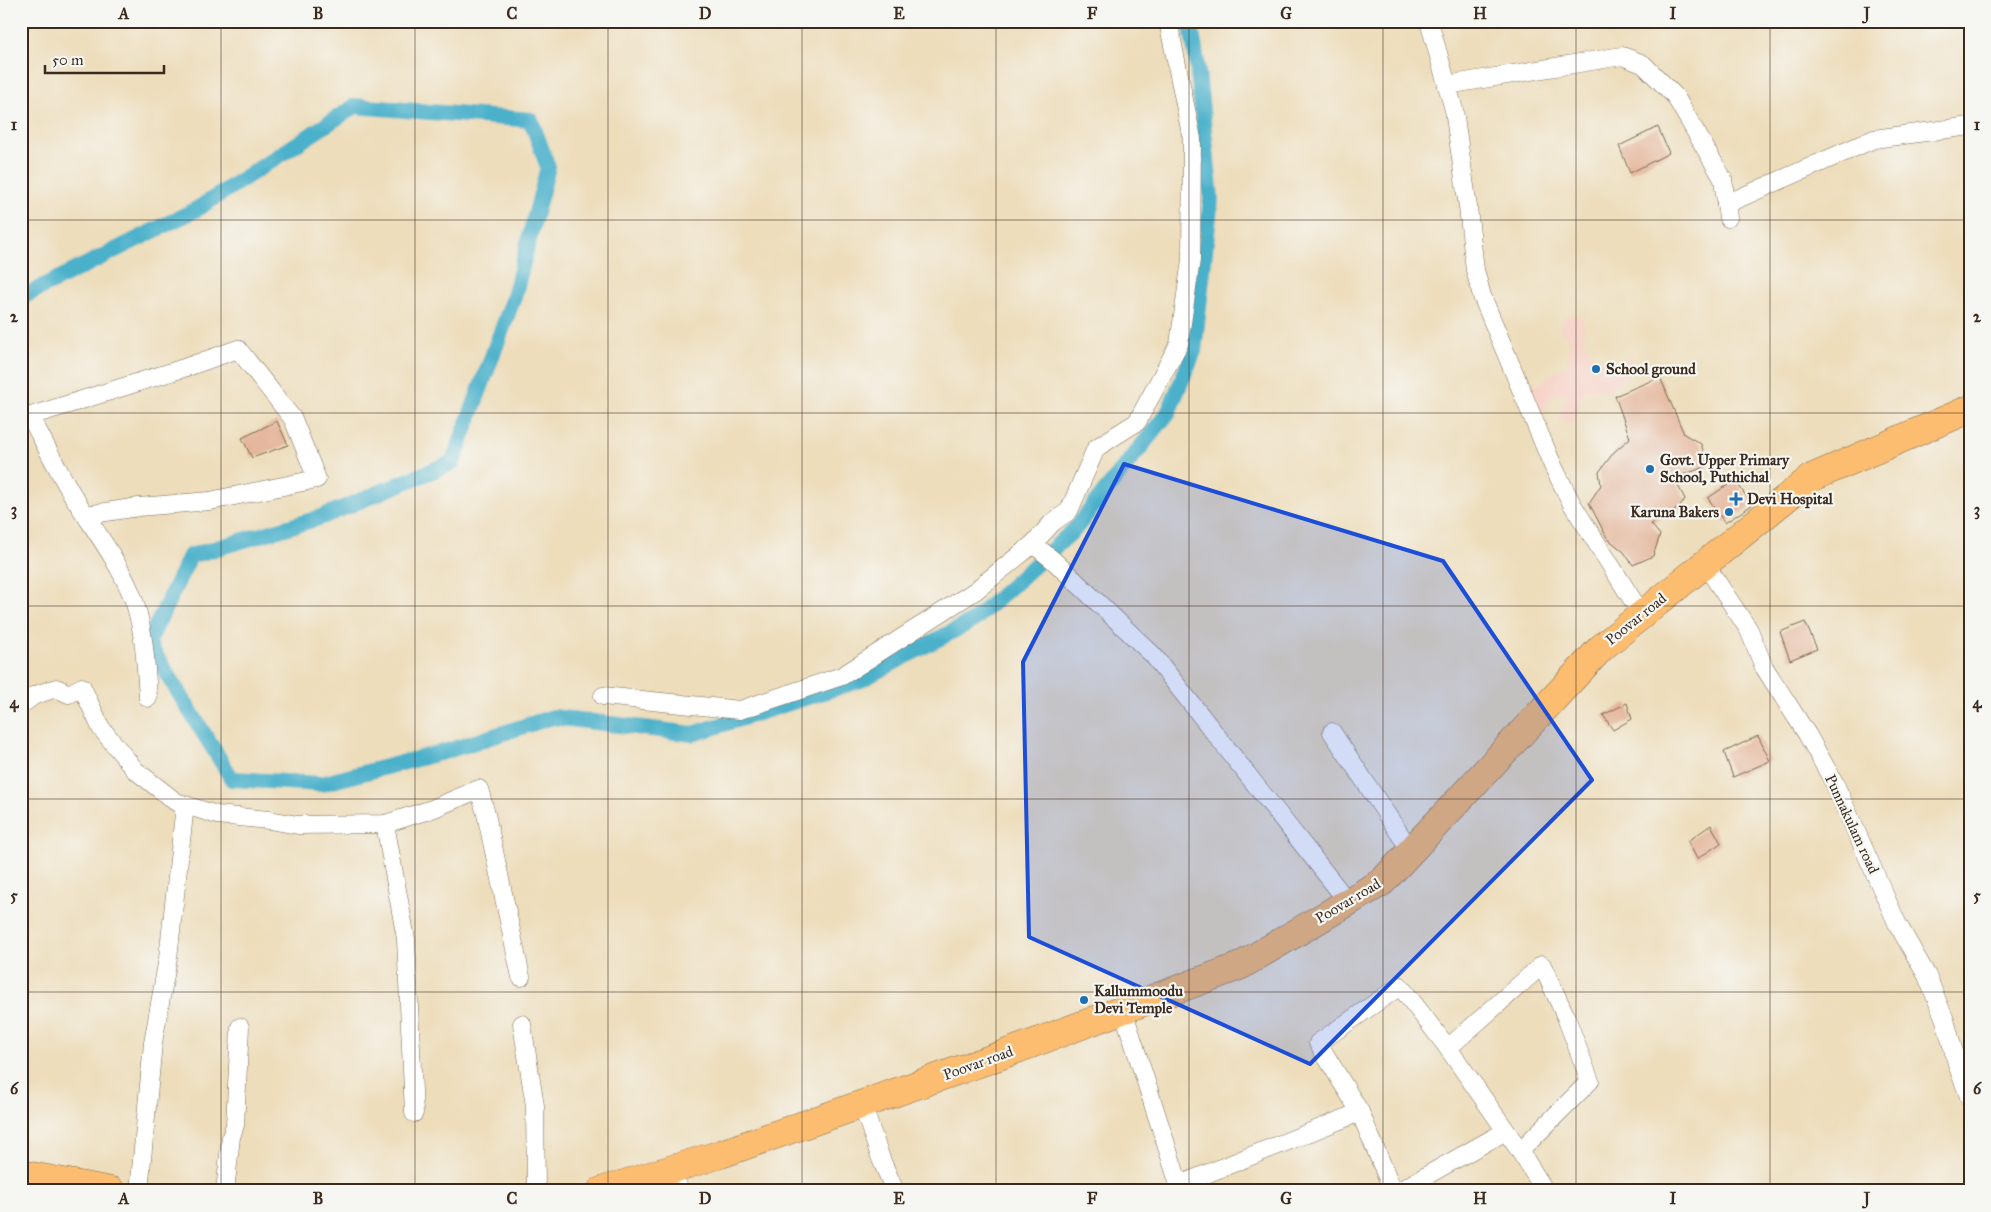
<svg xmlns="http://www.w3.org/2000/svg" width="1991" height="1212" viewBox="0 0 1991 1212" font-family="'IM FELL Great Primer',serif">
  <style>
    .built { fill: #f7d1c6 }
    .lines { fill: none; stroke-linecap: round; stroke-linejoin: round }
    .canal { stroke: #4cb1cb; stroke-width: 16 }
    .building { fill: #e4b59a }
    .street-casing { stroke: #796955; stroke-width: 19 }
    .primary-casing { stroke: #796955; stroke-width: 29 }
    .street { stroke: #fff; stroke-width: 18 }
    .primary { stroke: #fcbd6f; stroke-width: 28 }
    .marked { fill: #1d4ed8; fill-opacity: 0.2; stroke: #1d4ed8; stroke-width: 4; stroke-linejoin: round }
    .grid { fill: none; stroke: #3b2a1e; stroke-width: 1; stroke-opacity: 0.55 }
    .poi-dot { fill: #1f6fb2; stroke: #f6f6f2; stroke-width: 2 }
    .labels { text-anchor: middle; stroke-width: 4.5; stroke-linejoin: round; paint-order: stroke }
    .poi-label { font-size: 15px; font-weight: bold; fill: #3b2a1e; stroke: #f6f6f2; text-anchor: start }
    .street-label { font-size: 15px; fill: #3b2a1e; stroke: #f6f6f2 }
    .neatline { fill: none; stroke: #3b2a1e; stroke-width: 2 }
    .grid-label { font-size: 16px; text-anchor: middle; font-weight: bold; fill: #3b2a1e }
  </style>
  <rect width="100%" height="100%" fill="#f6f6f2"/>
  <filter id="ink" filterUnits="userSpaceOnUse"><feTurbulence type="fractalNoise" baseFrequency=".02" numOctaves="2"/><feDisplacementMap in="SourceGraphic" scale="10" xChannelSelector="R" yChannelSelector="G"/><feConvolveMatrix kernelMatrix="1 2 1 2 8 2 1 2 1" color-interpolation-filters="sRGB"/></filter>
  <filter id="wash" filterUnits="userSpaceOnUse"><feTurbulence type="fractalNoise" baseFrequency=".0096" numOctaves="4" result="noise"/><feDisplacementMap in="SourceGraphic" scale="20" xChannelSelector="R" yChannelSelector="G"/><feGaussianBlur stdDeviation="1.12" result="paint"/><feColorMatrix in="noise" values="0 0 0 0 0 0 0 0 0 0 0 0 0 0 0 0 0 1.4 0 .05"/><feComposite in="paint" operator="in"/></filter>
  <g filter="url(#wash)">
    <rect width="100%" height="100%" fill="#edddbb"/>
    <path class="built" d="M1578,315L1584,324V342L1594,360L1613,365L1632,356L1633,373L1610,389H1584L1574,425L1558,418L1568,395L1555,393L1542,413L1530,391L1548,376L1567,365L1570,338L1560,331L1563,317Z"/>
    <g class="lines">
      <g class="canal">
        <path d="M21,25L25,21"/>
        <path d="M21,294L24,296L197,209L355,106L531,120L548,167L514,297L453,462L319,518L190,556L148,643L232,779L321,784L447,751L553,717L693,734L861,680L974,620L1074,530L1168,413L1194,351L1211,198L1197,62L1190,21"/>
      </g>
    </g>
    <g id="blocks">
      <g class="building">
        <path d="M1658,127L1669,153L1630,173L1619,146Z"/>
        <path d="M1660,377L1684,434L1701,444L1708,466L1674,478L1685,499L1679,508L1651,524L1660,535L1653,556L1633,565L1624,552L1607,538L1589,503L1601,485L1599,472L1614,452L1630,438L1615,396Z"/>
        <path d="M277,421L288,445L252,458L242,438Z"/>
        <path d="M1735,480L1752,505L1725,523L1708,498Z"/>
        <path d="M1805,622L1817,649L1790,660L1780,632Z"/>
        <path d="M1627,703L1632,719L1613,730L1603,715Z"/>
        <path d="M1758,736L1770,761L1733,777L1724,752Z"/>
        <path d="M1711,825L1721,843L1697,859L1688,841Z"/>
      </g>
    </g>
  </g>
  <g filter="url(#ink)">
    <use href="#blocks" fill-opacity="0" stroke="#796955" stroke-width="1"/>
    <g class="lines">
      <g class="street-casing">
        <g id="street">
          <path d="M1429,21L1454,110L1468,207L1475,270L1482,296L1553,466L1572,504L1642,615"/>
          <path d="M1447,85L1622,56L1643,64L1675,96L1723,179L1728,218"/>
          <path d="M1726,204L1874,139L1970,126"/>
          <path d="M30,416C44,442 57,469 72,494C92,527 116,557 131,593C144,623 146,665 148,698"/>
          <path d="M21,419L187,367L238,349L293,419L317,479L210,501L139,507L86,515"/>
          <path d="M1033,544L1053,560L1153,655L1348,902"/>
          <path d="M1703,565L1713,576L1749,630L1764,667L1807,734L1835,784L1897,923L1927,976L1945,1020L1958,1067L1970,1099"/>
          <path d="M603,696L740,710L842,676L975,591L1033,544L1053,522L1069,511L1096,448L1137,422L1179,344L1191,260L1192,139L1168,21"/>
          <path d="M21,705L33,696L56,688L69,694L82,687L101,728L135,770L176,802L217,815L269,820L298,825L385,824L432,809L479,789L486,814L521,977"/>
          <path d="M1332,732L1411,851"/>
          <path d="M385,824L406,939L414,1113"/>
          <path d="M1123,1010L1181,1191"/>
          <path d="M522,1024L535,1106L536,1191"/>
          <path d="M1448,1048L1520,1151"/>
          <path d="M862,1104L881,1159L895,1191"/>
          <path d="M671,1169L680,1191"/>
          <path d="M1179,1185L1360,1112"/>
          <path d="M139,1191L153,1043L168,958L185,805"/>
          <path d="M225,1191L231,1137L235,1125L240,1027"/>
          <path d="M1393,1191L1360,1112L1318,1043L1400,986L1448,1048L1542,965L1566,1017L1590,1081L1520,1151L1545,1191"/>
          <path d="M1399,1191L1506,1131"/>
        </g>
      </g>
      <g class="primary-casing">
        <g id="primary">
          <path d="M21,1174L111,1191"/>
          <path d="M601,1191L721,1154L999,1056L1240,966L1382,882L1601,648L1811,478L1970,409"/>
        </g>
      </g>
      <use href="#street" class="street"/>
      <use href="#primary" class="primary"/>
    </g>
  </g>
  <path class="marked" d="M1124,464L1443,561L1592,780L1310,1064L1029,937L1023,662Z"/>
  <path class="grid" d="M221,21V1191M415,21V1191M608,21V1191M802,21V1191M996,21V1191M1189,21V1191M1383,21V1191M1576,21V1191M1770,21V1191M21,220H1970M21,413H1970M21,606H1970M21,799H1970M21,992H1970"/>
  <g class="poi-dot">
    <circle cx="1596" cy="369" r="5"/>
    <circle cx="1650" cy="469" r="5"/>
    <path d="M1733.5 491.5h5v5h5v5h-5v5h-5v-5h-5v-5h5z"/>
    <circle cx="1729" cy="512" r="5"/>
    <circle cx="1084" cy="1000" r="5"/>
  </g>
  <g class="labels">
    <g class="poi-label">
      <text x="1606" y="374">School ground</text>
      <text x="1660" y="465">Govt. Upper Primary<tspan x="1660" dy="17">School, Puthichal</tspan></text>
      <text x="1747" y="504">Devi Hospital</text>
      <text x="1719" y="517" text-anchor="end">Karuna Bakers</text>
      <text x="1094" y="996">Kallummoodu<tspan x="1094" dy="17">Devi Temple</tspan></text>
    </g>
    <g class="street-label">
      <text transform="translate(1636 619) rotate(-39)" y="5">Poovar road</text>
      <text transform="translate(1852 824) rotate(65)" y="5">Punnakulam road</text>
      <text transform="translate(1348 901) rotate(-31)" y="5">Poovar road</text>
      <text transform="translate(978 1063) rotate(-20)" y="5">Poovar road</text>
    </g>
  </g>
  <rect width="1991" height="1212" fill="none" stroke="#f6f6f2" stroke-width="55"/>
  <path d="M45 65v8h119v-8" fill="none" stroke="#3b2a1e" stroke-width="2.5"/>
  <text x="52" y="65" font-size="15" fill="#3b2a1e" stroke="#f6f6f2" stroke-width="4" paint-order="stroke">50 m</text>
  <rect x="28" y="28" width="1936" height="1156" class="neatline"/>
  <g class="grid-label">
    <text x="124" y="19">A</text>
    <text x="318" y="19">B</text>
    <text x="512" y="19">C</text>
    <text x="705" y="19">D</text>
    <text x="899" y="19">E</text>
    <text x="1092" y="19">F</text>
    <text x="1286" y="19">G</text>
    <text x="1480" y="19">H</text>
    <text x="1673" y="19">I</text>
    <text x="1867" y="19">J</text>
    <text x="14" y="130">1</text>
    <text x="1977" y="130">1</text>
    <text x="14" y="322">2</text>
    <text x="1977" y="322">2</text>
    <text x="14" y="515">3</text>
    <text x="1977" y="515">3</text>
    <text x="14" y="708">4</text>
    <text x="1977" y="708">4</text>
    <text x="14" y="901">5</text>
    <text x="1977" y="901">5</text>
    <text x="14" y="1094">6</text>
    <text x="1977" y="1094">6</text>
    <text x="124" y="1204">A</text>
    <text x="318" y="1204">B</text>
    <text x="512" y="1204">C</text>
    <text x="705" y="1204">D</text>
    <text x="899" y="1204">E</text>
    <text x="1092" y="1204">F</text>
    <text x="1286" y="1204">G</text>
    <text x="1480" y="1204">H</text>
    <text x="1673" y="1204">I</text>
    <text x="1867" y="1204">J</text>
  </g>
</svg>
